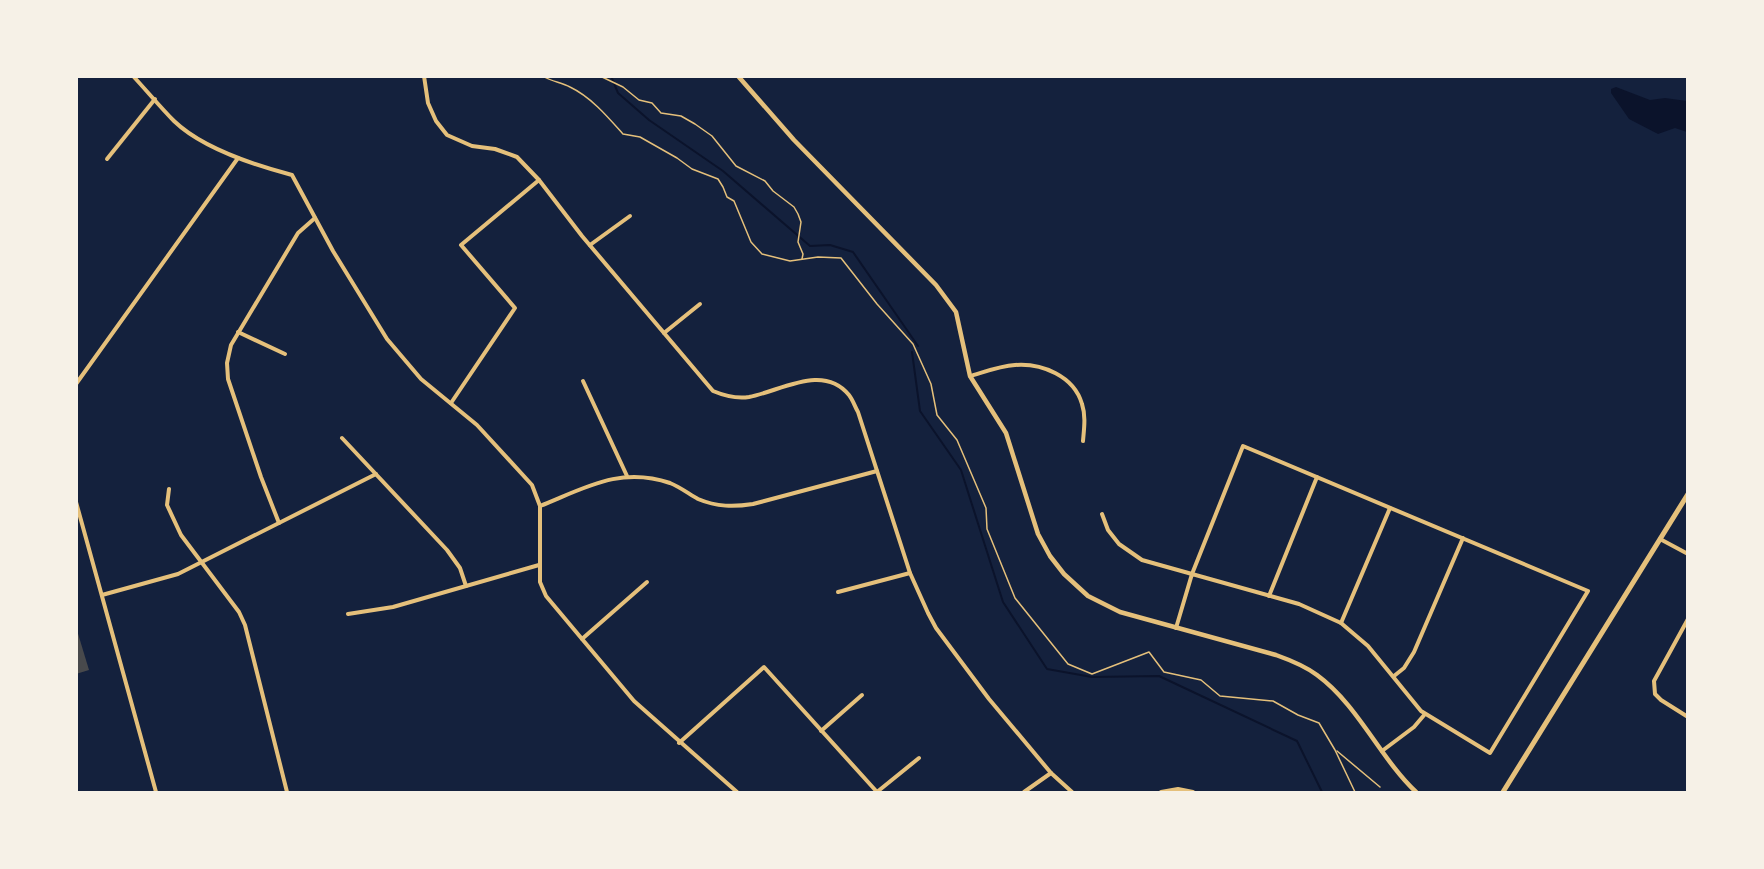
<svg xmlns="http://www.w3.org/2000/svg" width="1764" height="869" viewBox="0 0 1764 869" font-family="Lato,sans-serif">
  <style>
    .water { fill: #0b132b }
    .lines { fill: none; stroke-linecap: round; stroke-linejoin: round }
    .stream { stroke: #0b132b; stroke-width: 2 }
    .building { fill: #48494c }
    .path { stroke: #e5c07b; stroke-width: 1.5 }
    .minor { stroke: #e5c07b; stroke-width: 4 }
    .tertiary { stroke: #e5c07b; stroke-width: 4.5 }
    .secondary { stroke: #e5c07b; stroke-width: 5 }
  </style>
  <rect width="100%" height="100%" fill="#14213d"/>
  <path class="water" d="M1616,87L1650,100L1665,98L1687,101V132L1675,128L1658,134L1629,119L1611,93V89Z"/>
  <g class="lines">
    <g class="stream">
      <path d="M611,76L618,93L649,120L723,171L810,246L830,245L853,252L918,346"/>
      <path d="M912,352L920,411L961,470L1003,602L1047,669L1092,677L1159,676L1297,741L1322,792"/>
    </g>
  </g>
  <path class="building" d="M76,627L89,670L76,674Z"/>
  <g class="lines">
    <g class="path">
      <path d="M543,76C552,82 561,82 570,87C591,97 608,117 623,134L640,137L677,158L692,169L718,179L723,187L727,197L734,201L751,242L762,254L790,261L818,257L841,258L877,304L913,344L931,384L937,415L957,440L986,508L987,529L1015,598L1068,664L1092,674L1149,652L1164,672L1201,680L1220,696L1273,701L1298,715L1319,723L1335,750L1355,792"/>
      <path d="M600,76L623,87L639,100L652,103L661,113L681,116L695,124L712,136L736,166L765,181L773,191L794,207L798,214L801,222L798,242L803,254L802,259"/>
      <path d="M1337,751L1380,787"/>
    </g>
    <g class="minor">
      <path d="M133,76C147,91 160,107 174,121C202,148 254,165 292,175L333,251L387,339L421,379L477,425L532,485L540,506V582L546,596L634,701L737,792"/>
      <path d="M424,76L428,103L436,121L447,135L472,146L495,149L517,157L539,180L582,236L713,391C725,396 736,399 749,397C781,391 823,363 849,395C853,400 855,407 858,412L910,573L928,613L936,628L989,699L1051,773L1072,792"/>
      <path d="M107,159L155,99"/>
      <path d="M590,245L630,216"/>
      <path d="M238,332L285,354"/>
      <path d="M664,333L700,304"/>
      <path d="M970,376C984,372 1000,366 1015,365C1042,363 1074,376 1082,404C1086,416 1084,429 1083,441"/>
      <path d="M583,381L627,476"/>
      <path d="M76,384L238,158"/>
      <path d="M451,403L515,308L461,245L539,180"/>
      <path d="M342,438L447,550L460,568L466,586"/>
      <path d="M169,489L167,505L181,535L239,612L245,625L287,792"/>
      <path d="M76,502L156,792"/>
      <path d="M540,506C585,488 620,466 670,483C680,487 689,494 698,499C717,507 734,507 753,504L877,471"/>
      <path d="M1102,514L1108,530L1119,544L1142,560L1299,604L1341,623L1368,646L1421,711L1490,753L1588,591L1243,446L1192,574L1176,628"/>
      <path d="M279,523L261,477L228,379L227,363L231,345L298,233L315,218"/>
      <path d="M1660,539L1688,554"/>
      <path d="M838,592L910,573"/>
      <path d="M102,595L178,574L376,474"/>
      <path d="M1269,596L1317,477"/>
      <path d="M348,614L393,607L539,565"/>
      <path d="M1688,619L1654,681L1655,694L1661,700L1688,717"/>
      <path d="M1341,623L1390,508"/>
      <path d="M582,639L647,582"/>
      <path d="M1394,676L1404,668L1414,652L1463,538"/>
      <path d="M821,731L862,695"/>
      <path d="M679,743L764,667L877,792L919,758"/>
      <path d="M1382,751L1414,727L1425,714"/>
      <path d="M1024,792L1051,773"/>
      <path d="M1161,792L1178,789L1193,792"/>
    </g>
    <path class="tertiary" d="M738,76L794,140L936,285L956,312L970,376L1006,433L1038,534L1050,556L1064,574L1088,596L1120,612L1276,655C1290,660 1305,666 1317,675C1358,705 1380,758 1416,792"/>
    <path class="secondary" d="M1503,792L1688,494"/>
  </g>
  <rect width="1764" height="869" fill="none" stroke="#f6f1e7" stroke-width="156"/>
</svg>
